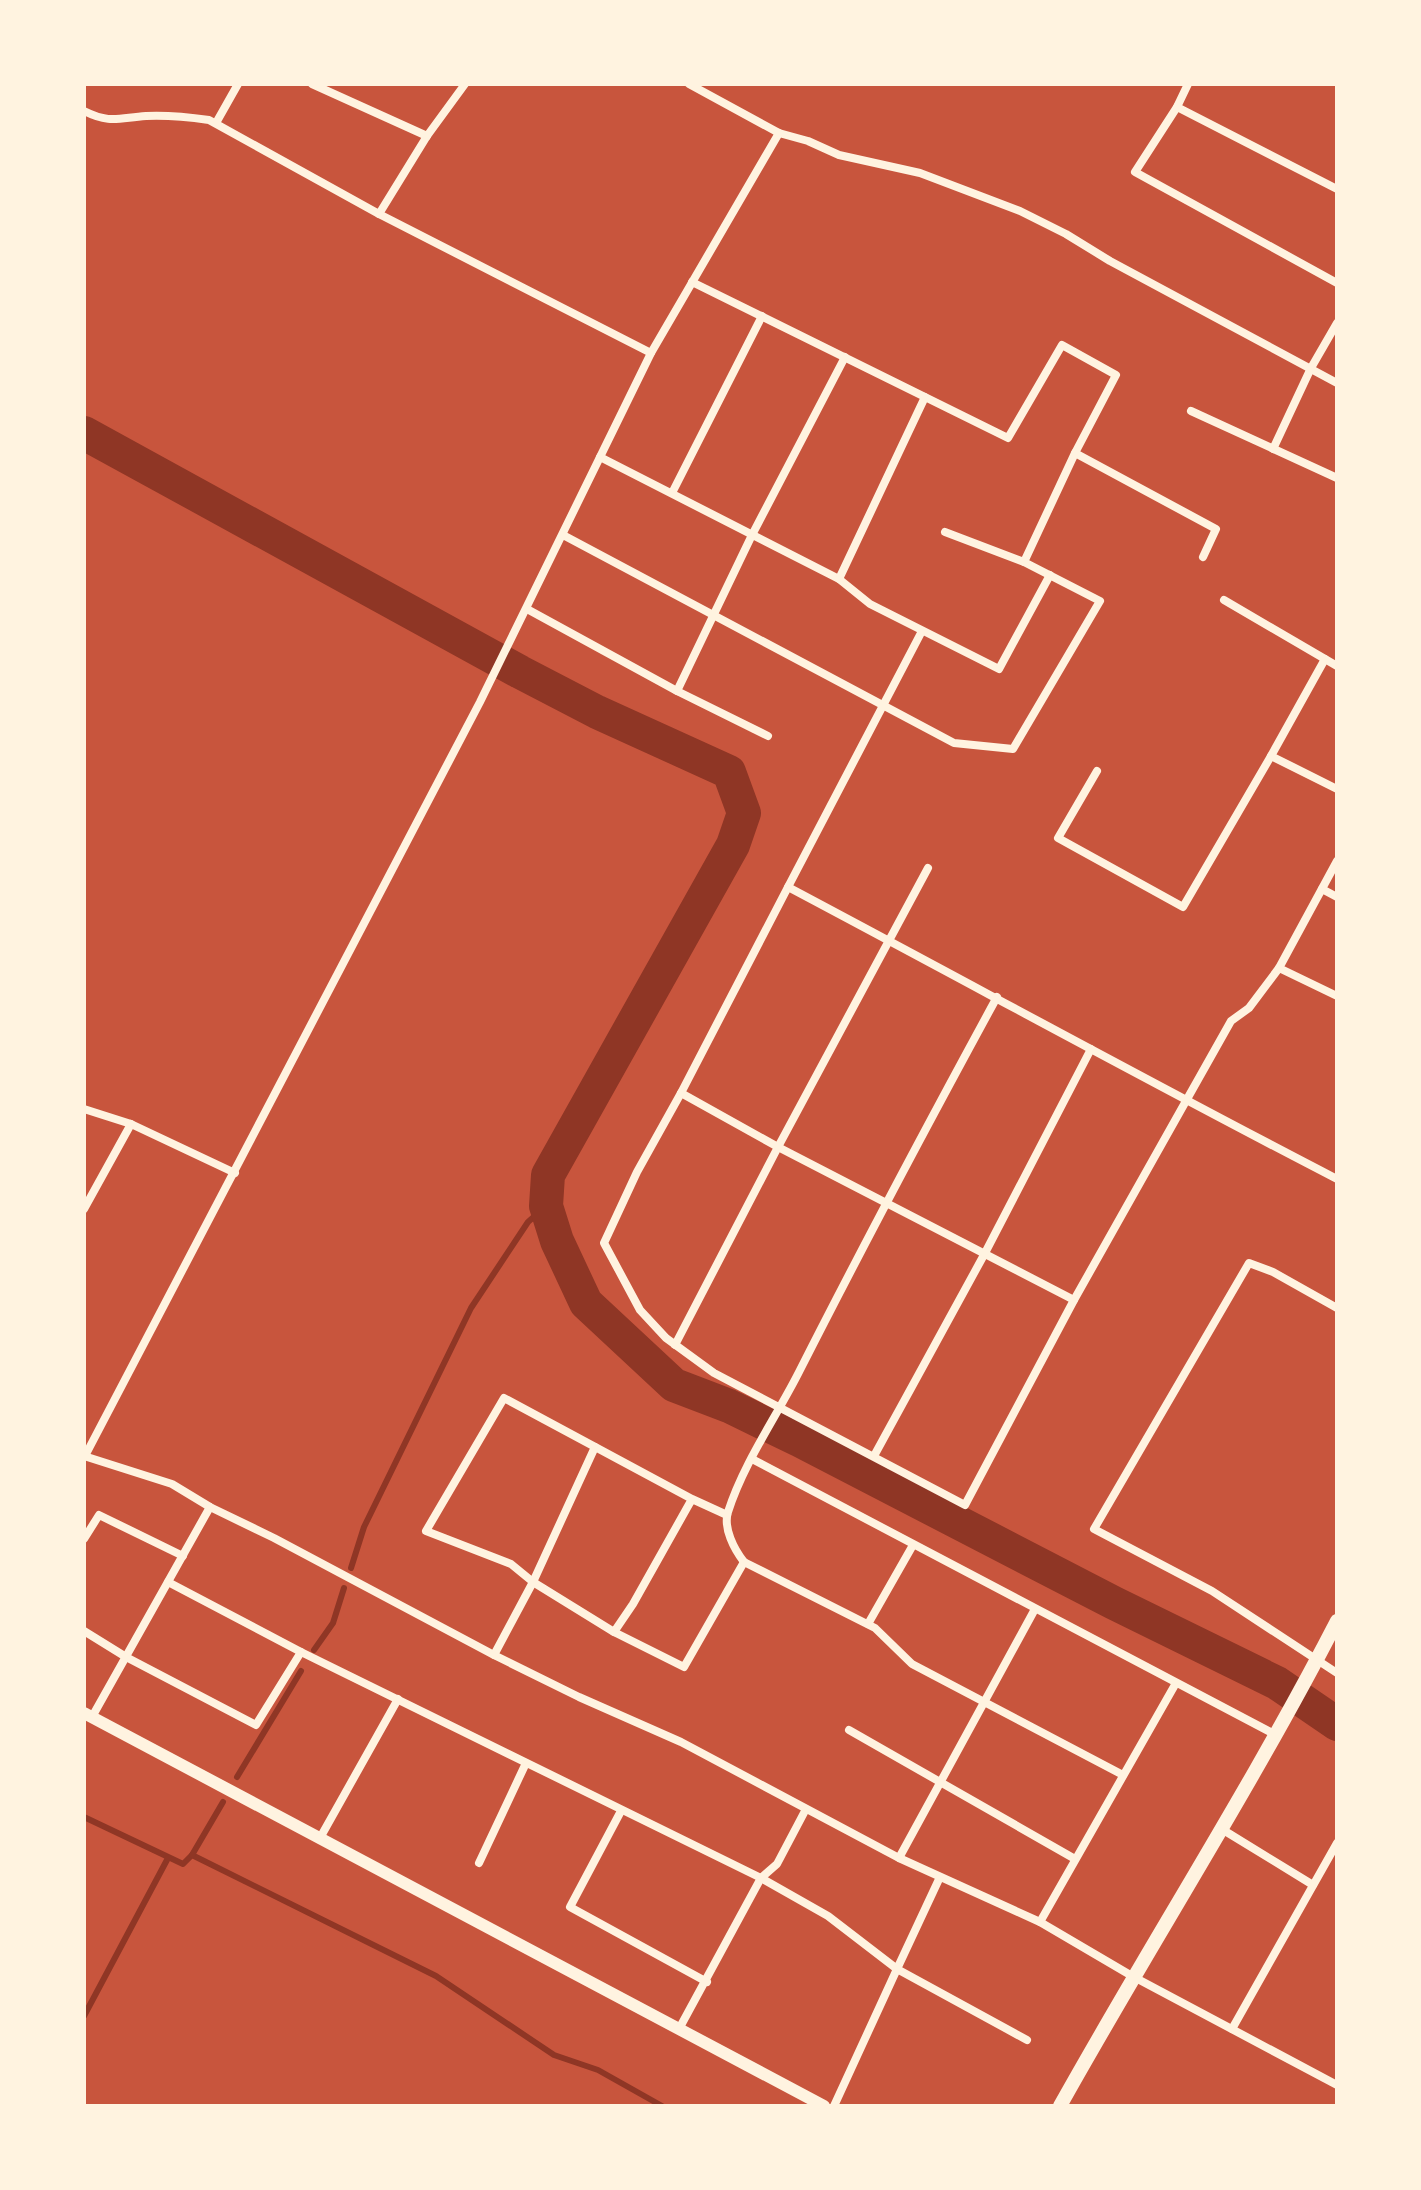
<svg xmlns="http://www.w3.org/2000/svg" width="1421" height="2190" viewBox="0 0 1421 2190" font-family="'Roboto Condensed',sans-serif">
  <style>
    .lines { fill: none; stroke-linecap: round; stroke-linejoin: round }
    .stream { stroke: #8f3625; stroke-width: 6 }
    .river { stroke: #8f3625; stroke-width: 34 }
    .minor { stroke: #fff3e0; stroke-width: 8 }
    .secondary { stroke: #fff3e0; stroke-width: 12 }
    .primary { stroke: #fff3e0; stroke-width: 14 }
  </style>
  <rect width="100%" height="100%" fill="#c8553d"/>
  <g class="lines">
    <g class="stream">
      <path d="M351,1568L364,1527L471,1308L528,1222L546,1206"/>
      <path d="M314,1650L333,1623L344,1588"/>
      <path d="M237,1777L301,1671"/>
      <path d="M84,1817L183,1864L192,1855L436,1976L554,2055L598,2070L662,2106"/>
      <path d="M192,1855L223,1802"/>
      <path d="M84,2016L168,1858"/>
    </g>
    <path class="river" d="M84,433L520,672L597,712L729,772L744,813L733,845L548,1175L546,1206L557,1241L586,1303L674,1385L729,1406L799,1440L1114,1603L1277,1683L1337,1724"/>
    <g class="minor">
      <path d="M312,84L427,136"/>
      <path d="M689,84L779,133L808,141L839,155L920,173L1020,211L1066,234L1110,261L1337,383"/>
      <path d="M1188,84L1177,107L1135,172L1337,283"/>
      <path d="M1177,107L1337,189"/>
      <path d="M84,111C110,124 118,118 146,116C167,115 188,117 209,120L379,214L651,353"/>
      <path d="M216,123L238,84"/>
      <path d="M379,214L427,136L465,84"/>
      <path d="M692,282L1008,438L1062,345L1116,375L1075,453L1216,529L1203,557"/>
      <path d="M1191,411L1337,478"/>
      <path d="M1273,449L1311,368L1337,323"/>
      <path d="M600,457L839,579L925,397"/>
      <path d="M672,493L762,316"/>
      <path d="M945,532L1024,562L1075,453"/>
      <path d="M563,535L954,743L1013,749L1100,601L1024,562"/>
      <path d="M839,579L870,604L999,669L1050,575"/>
      <path d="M1224,600L1337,666"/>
      <path d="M527,609L677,691L752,535L845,357"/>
      <path d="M1325,659L1271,756L1337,789"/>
      <path d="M677,691L768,736"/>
      <path d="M1097,771L1058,838L1183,907L1271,756"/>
      <path d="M1337,861L1279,968L1337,996"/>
      <path d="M788,887L922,631"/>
      <path d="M1322,889L1337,897"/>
      <path d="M1279,968L1249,1008L1231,1021L1074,1300L965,1505L714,1373L666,1338L640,1310L604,1243L637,1172L681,1093L788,887C971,984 1153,1084 1337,1179"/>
      <path d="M997,997C930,1120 864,1244 800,1370C777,1416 744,1462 728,1512C723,1528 734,1549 744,1562L875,1628L912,1664L1123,1775"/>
      <path d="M681,1093L778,1147L1074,1300"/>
      <path d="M84,1109L131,1124L235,1173"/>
      <path d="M84,1209L131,1124"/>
      <path d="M1337,1308L1273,1272L1249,1263L1094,1529L1212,1591L1337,1673"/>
      <path d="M675,1345L778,1147L928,868"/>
      <path d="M84,1456L172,1484L210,1507L274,1538L494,1655L579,1697L681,1742L899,1858L1040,1922L1132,1976L1337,2085"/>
      <path d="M85,1456L480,702L651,353L779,133"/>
      <path d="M874,1456L985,1253L1091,1049"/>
      <path d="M752,1459L1276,1735"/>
      <path d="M692,1499L633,1604L614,1632L533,1582L511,1564L426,1531L504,1398L692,1499L727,1515"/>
      <path d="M84,1539L99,1515L183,1556"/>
      <path d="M168,1582L301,1652L761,1878L828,1916L897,1969L940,1877"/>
      <path d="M868,1624L913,1545"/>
      <path d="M84,1631L126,1657L256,1725L301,1652"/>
      <path d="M614,1632L684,1667L744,1562"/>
      <path d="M494,1655L533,1582L595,1447"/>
      <path d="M92,1717L210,1507"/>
      <path d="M849,1730L1075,1859"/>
      <path d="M621,1811L570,1907L707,1982"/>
      <path d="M1220,1828L1313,1885"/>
      <path d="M320,1838L398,1699"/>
      <path d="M899,1858L1035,1609"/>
      <path d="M479,1863L526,1763"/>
      <path d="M1040,1922L1176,1683"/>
      <path d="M679,2029L761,1878L777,1864L806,1809"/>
      <path d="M1232,2029L1337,1843"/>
      <path d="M834,2106L897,1969L1027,2040"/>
    </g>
    <path class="secondary" d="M84,1713L824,2106"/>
    <path class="primary" d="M1060,2106C1151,1943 1252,1786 1337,1621"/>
  </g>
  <rect width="1421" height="2190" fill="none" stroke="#fff3e0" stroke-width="172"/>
</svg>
